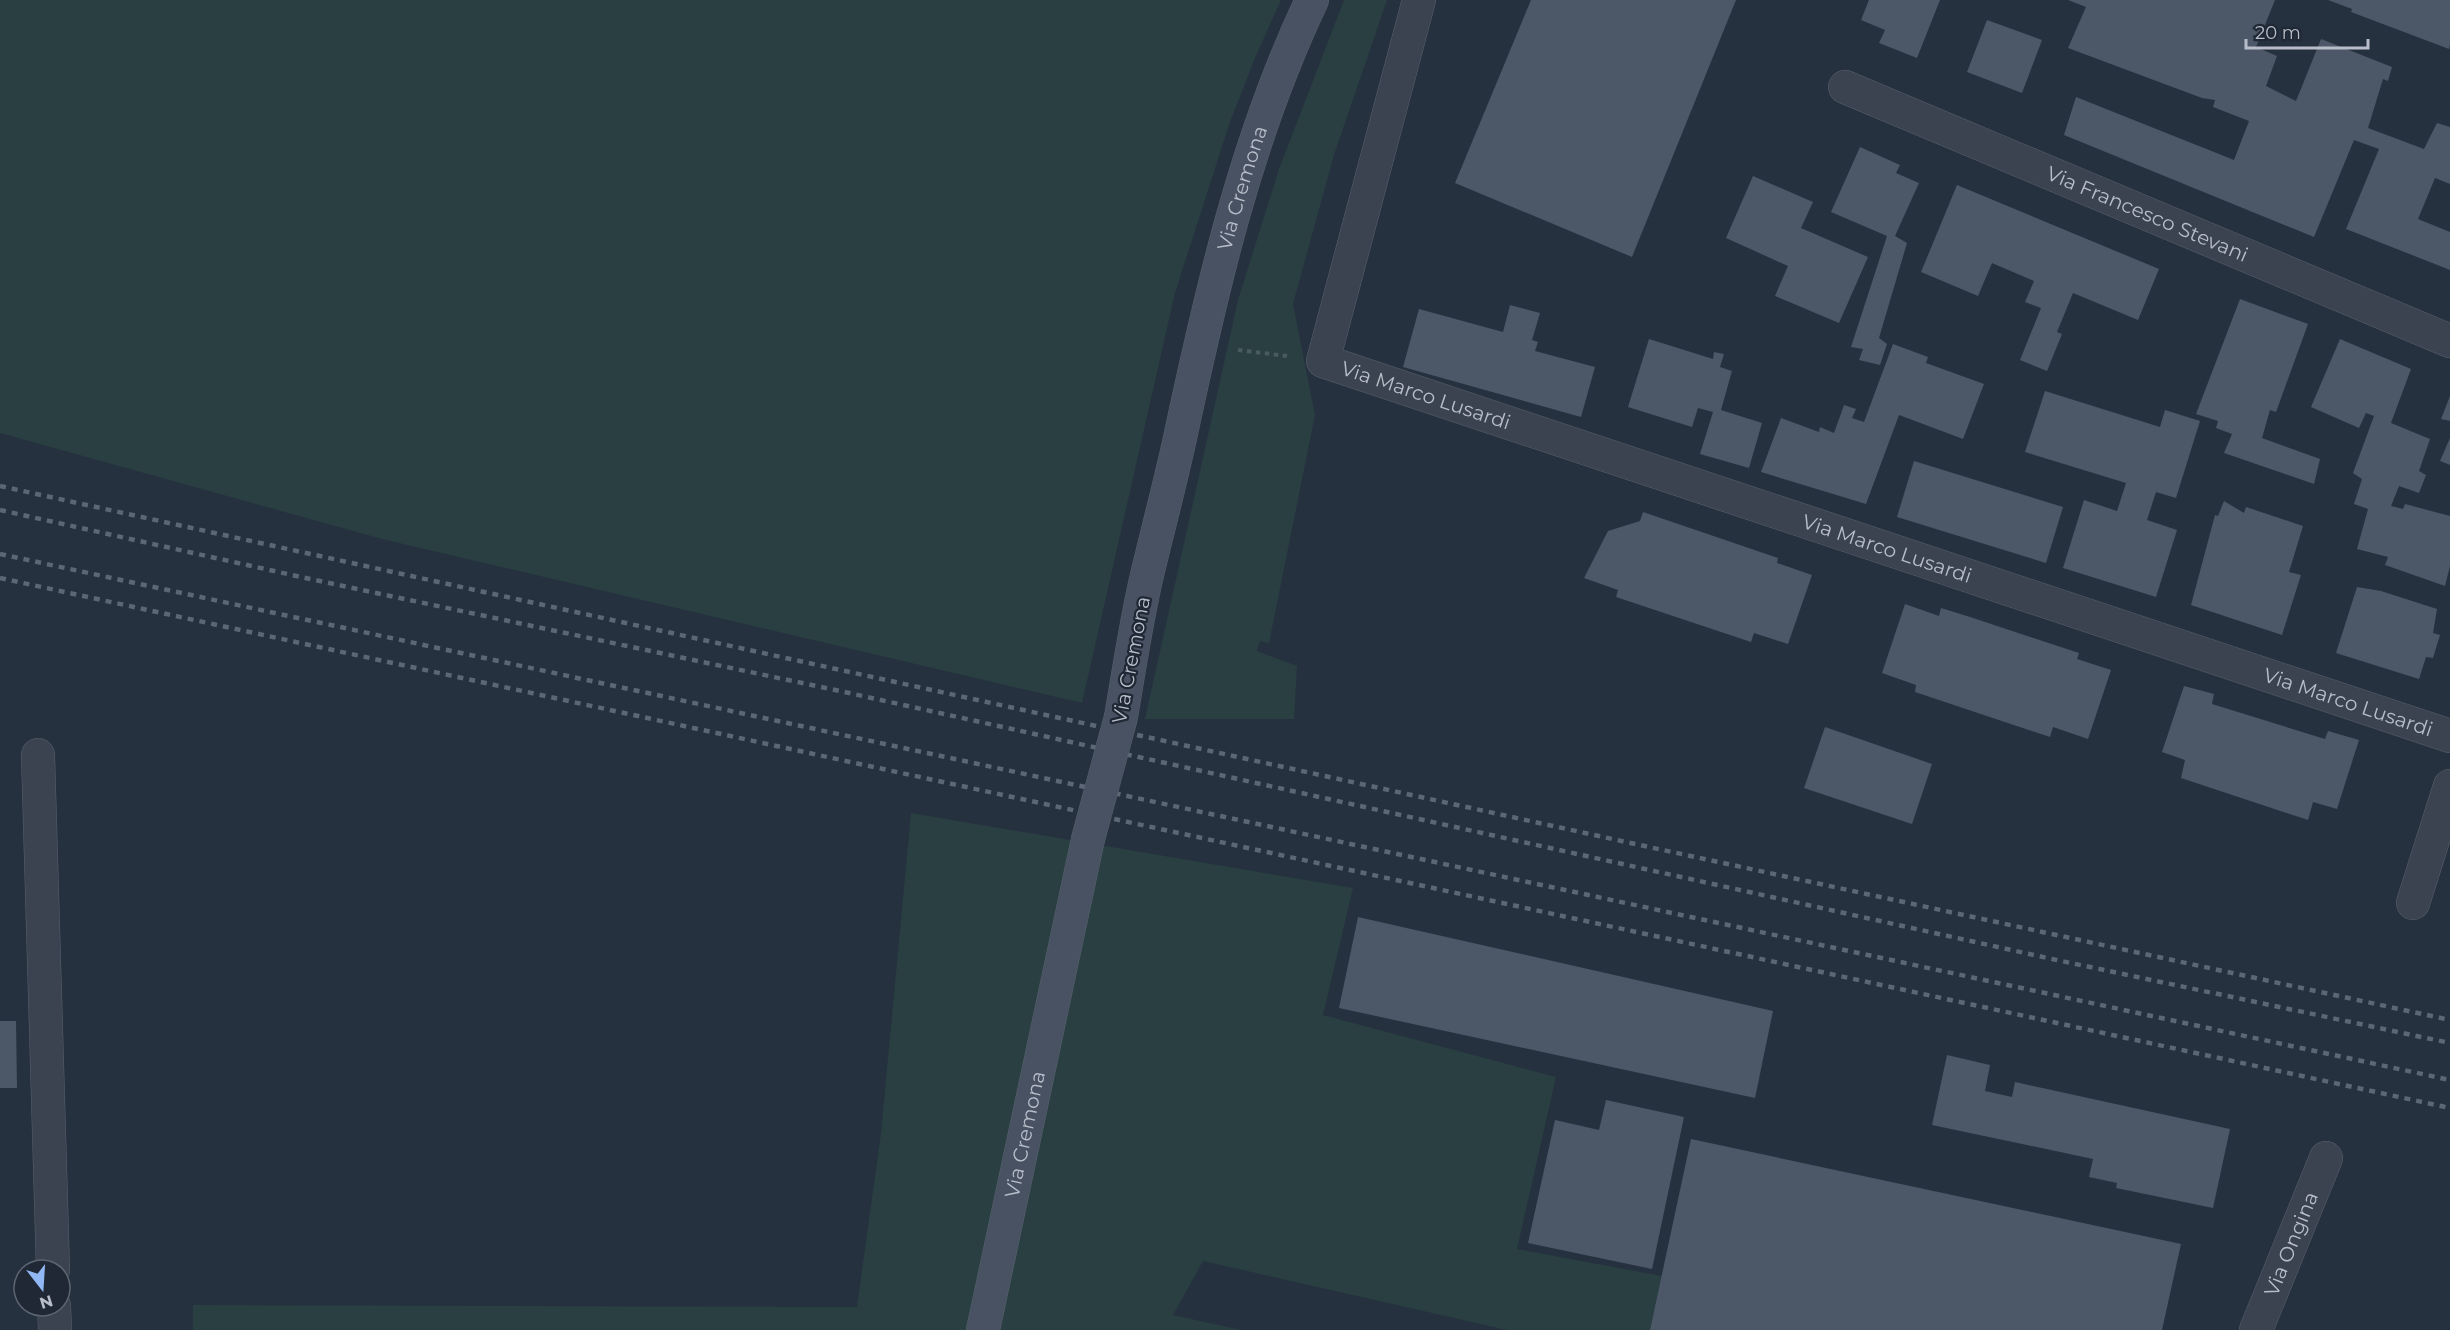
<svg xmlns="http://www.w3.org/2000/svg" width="2450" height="1330" viewBox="0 0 2450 1330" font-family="Montserrat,sans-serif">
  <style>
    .green { fill: #293f41 }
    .building { fill: #4c5867 }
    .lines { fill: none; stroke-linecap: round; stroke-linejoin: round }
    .minor-casing { stroke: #58616c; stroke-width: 34 }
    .secondary-casing { stroke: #58616c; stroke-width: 34 }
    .path { stroke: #485c5f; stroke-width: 4; stroke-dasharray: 4.5 4.5; stroke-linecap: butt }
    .minor { stroke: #3a434f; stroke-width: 33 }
    .secondary { stroke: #485262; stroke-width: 33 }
    .rail { stroke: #5c6775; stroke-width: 4.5; stroke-dasharray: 6 6; stroke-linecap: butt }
    .secondary-bridge-casing { stroke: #58616c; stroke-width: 34; stroke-linecap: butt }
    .secondary-bridge { stroke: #485262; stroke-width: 33 }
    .labels { text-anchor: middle; stroke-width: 4.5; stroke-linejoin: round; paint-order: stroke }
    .street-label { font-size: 20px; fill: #b7bec9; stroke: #1f2834 }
  </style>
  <rect width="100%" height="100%" fill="#26313f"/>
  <g class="green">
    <path d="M0,0H1281L1255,58L1230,122L1175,293L1082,703L382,539L0,433Z"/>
    <path d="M1344,0H1387L1334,155L1293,304L1315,415L1269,643L1260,641L1257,651L1297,666L1294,719H1145L1238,300L1279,169Z"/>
    <path d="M911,813L1353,888L1323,1015L1556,1077L1517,1249L1662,1276L1650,1330H1507L1203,1261L1173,1315L1241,1330H193V1305L857,1307L881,1133Z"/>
  </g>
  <g class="building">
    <path d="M1531,0H1736L1632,257L1455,183Z"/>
    <path d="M1869,0H1940L1917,58L1879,43L1885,30L1861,20Z"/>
    <path d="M2068,0H2275L2256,47L2277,56L2266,86L2296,101L2321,39L2392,67L2388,81L2383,79L2368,128L2424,149L2437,123L2450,127V184L2435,178L2418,219L2450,232V270L2346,229L2379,149L2354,140L2314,237L2064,135L2076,97L2234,160L2249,121L2213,107L2215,100L2202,98L2068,48L2086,7Z"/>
    <path d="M2328,0H2450V45L2449,49L2351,12L2352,9Z"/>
    <path d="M1987,20L2042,40L2022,93L1967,72Z"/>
    <path d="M1860,147L1900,165L1896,173L1919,183L1895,236L1907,243L1879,338L1887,344L1880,365L1859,360L1863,349L1851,347L1887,236L1831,212Z"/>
    <path d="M1753,176L1813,202L1801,228L1868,257L1839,323L1775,296L1788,266L1726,238Z"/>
    <path d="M1957,185L2159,269L2138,320L2073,293L2057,332L2062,334L2047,371L2020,360L2041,308L2025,302L2034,281L1992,263L1978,296L1921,272Z"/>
    <path d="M2240,299L2308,324L2276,412L2270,410L2262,438L2320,459L2314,484L2224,453L2232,434L2216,428L2218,421L2196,414Z"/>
    <path d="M1510,305L1540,313L1532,340L1538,342L1535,351L1595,367L1581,417L1403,367L1419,309L1503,332Z"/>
    <path d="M1649,339L1713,359L1714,352L1724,354L1720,367L1732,371L1721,410L1762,423L1749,468L1700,454L1713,412L1698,408L1692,427L1628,407Z"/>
    <path d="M2340,339L2411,369L2391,423L2430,439L2419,471L2426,475L2419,493L2399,486L2391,506L2403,509L2405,504L2450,516V566L2445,586L2385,565L2388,557L2357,549L2368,509L2354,504L2362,479L2353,473L2374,416L2366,413L2359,428L2311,407Z"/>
    <path d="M1893,344L1928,357L1926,363L1984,384L1963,439L1899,415L1866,504L1761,472L1781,418L1819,432L1820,427L1834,433L1844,405L1856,409L1852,418L1864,422Z"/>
    <path d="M2045,391L2160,427L2165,410L2200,421L2176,498L2156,492L2147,520L2177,530L2156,597L2063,568L2084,500L2117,511L2126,483L2025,452Z"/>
    <path d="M2450,396V421L2441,419Z"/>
    <path d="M2450,438V465L2440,461Z"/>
    <path d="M1914,461L2063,507L2046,563L1897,517Z"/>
    <path d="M2224,501L2244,513L2246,507L2303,526L2289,572L2301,575L2282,635L2191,605L2215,515L2218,516Z"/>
    <path d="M1643,512L1778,558L1777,563L1812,575L1788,644L1754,633L1751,642L1616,597L1618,590L1584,578L1608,531L1640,521Z"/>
    <path d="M2357,587L2381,591L2437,609L2433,633L2440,635L2433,658L2426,657L2419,679L2336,653Z"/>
    <path d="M1905,604L1939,616L1941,608L1970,617L2079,653L2077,659L2111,670L2088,739L2053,727L2050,737L1915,692L1916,685L1882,673Z"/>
    <path d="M2184,686L2214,694L2212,704L2325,739L2328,731L2359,740L2337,809L2313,802L2308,820L2181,778L2185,760L2162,752Z"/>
    <path d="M1825,727L1932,764L1912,824L1804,788Z"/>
    <path d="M1358,917L1773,1011L1755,1098L1339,1008Z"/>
    <path d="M0,1021H16L17,1088H0Z"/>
    <path d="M1947,1055L1990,1065L1985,1091L2012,1097L2015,1082L2230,1129L2213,1208L2116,1188L2117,1183L2089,1177L2093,1159L1932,1125Z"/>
    <path d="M1606,1100L1684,1117L1652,1269L1528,1243L1555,1120L1599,1130Z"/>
    <path d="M1691,1139L2181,1244L2162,1330H1650Z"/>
  </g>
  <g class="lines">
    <g class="minor-casing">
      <g id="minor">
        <path id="s1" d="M1419,0L1323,361L2450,736"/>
        <path id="s2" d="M1845,87L2450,341"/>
        <path d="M38,755L53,1270"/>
        <path d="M2413,903L2450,786"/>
        <path d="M54,1306L55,1330"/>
        <path id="s3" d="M2256,1330L2326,1158"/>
      </g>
    </g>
    <g class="secondary-casing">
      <g id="secondary">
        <path id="s4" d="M1121,717C1129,670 1136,622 1147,575C1158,529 1170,484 1180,438C1212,288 1246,139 1312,0"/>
        <path id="s5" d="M983,1330L1088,839"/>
      </g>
    </g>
    <path class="path" d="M1238,350L1287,356"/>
    <use href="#minor" class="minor"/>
    <use href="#secondary" class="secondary"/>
    <g class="rail">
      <path d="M0,486L1649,847L2450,1020"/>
      <path d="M0,510L310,579L840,691L2052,959L2450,1043"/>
      <path d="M0,554L2450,1080"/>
      <path d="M0,578L2450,1108"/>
    </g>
    <g class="secondary-bridge-casing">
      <path id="secondary-bridge" d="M1088,839L1121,717"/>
    </g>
    <use href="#secondary-bridge" class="secondary-bridge"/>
  </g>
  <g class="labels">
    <g class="street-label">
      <text dy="7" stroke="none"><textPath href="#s4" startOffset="543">Via Cremona</textPath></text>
      <text dy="7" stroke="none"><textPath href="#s2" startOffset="328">Via Francesco Stevani</textPath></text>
      <text dy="7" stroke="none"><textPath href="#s1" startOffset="482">Via Marco Lusardi</textPath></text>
      <text dy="7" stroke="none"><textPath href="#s1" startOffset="968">Via Marco Lusardi</textPath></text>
      <text transform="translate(1131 660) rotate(-79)" y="7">Via Cremona</text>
      <text dy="7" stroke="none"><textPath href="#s1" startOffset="1454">Via Marco Lusardi</textPath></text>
      <text dy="7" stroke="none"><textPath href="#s5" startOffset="200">Via Cremona</textPath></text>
      <text dy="7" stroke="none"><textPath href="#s3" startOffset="93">Via Ongina</textPath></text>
    </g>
  </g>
  <g transform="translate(42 1288) rotate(163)"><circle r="28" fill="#1f2834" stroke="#5c6470" stroke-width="1.5"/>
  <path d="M0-4.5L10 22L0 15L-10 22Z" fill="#91b8f4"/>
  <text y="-9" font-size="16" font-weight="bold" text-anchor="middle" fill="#b7bec9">N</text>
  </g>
  <path d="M2246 39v9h122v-9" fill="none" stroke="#b7bec9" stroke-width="3"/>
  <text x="2255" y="39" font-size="18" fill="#b7bec9" stroke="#1f2834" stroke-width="4.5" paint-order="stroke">20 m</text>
</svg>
